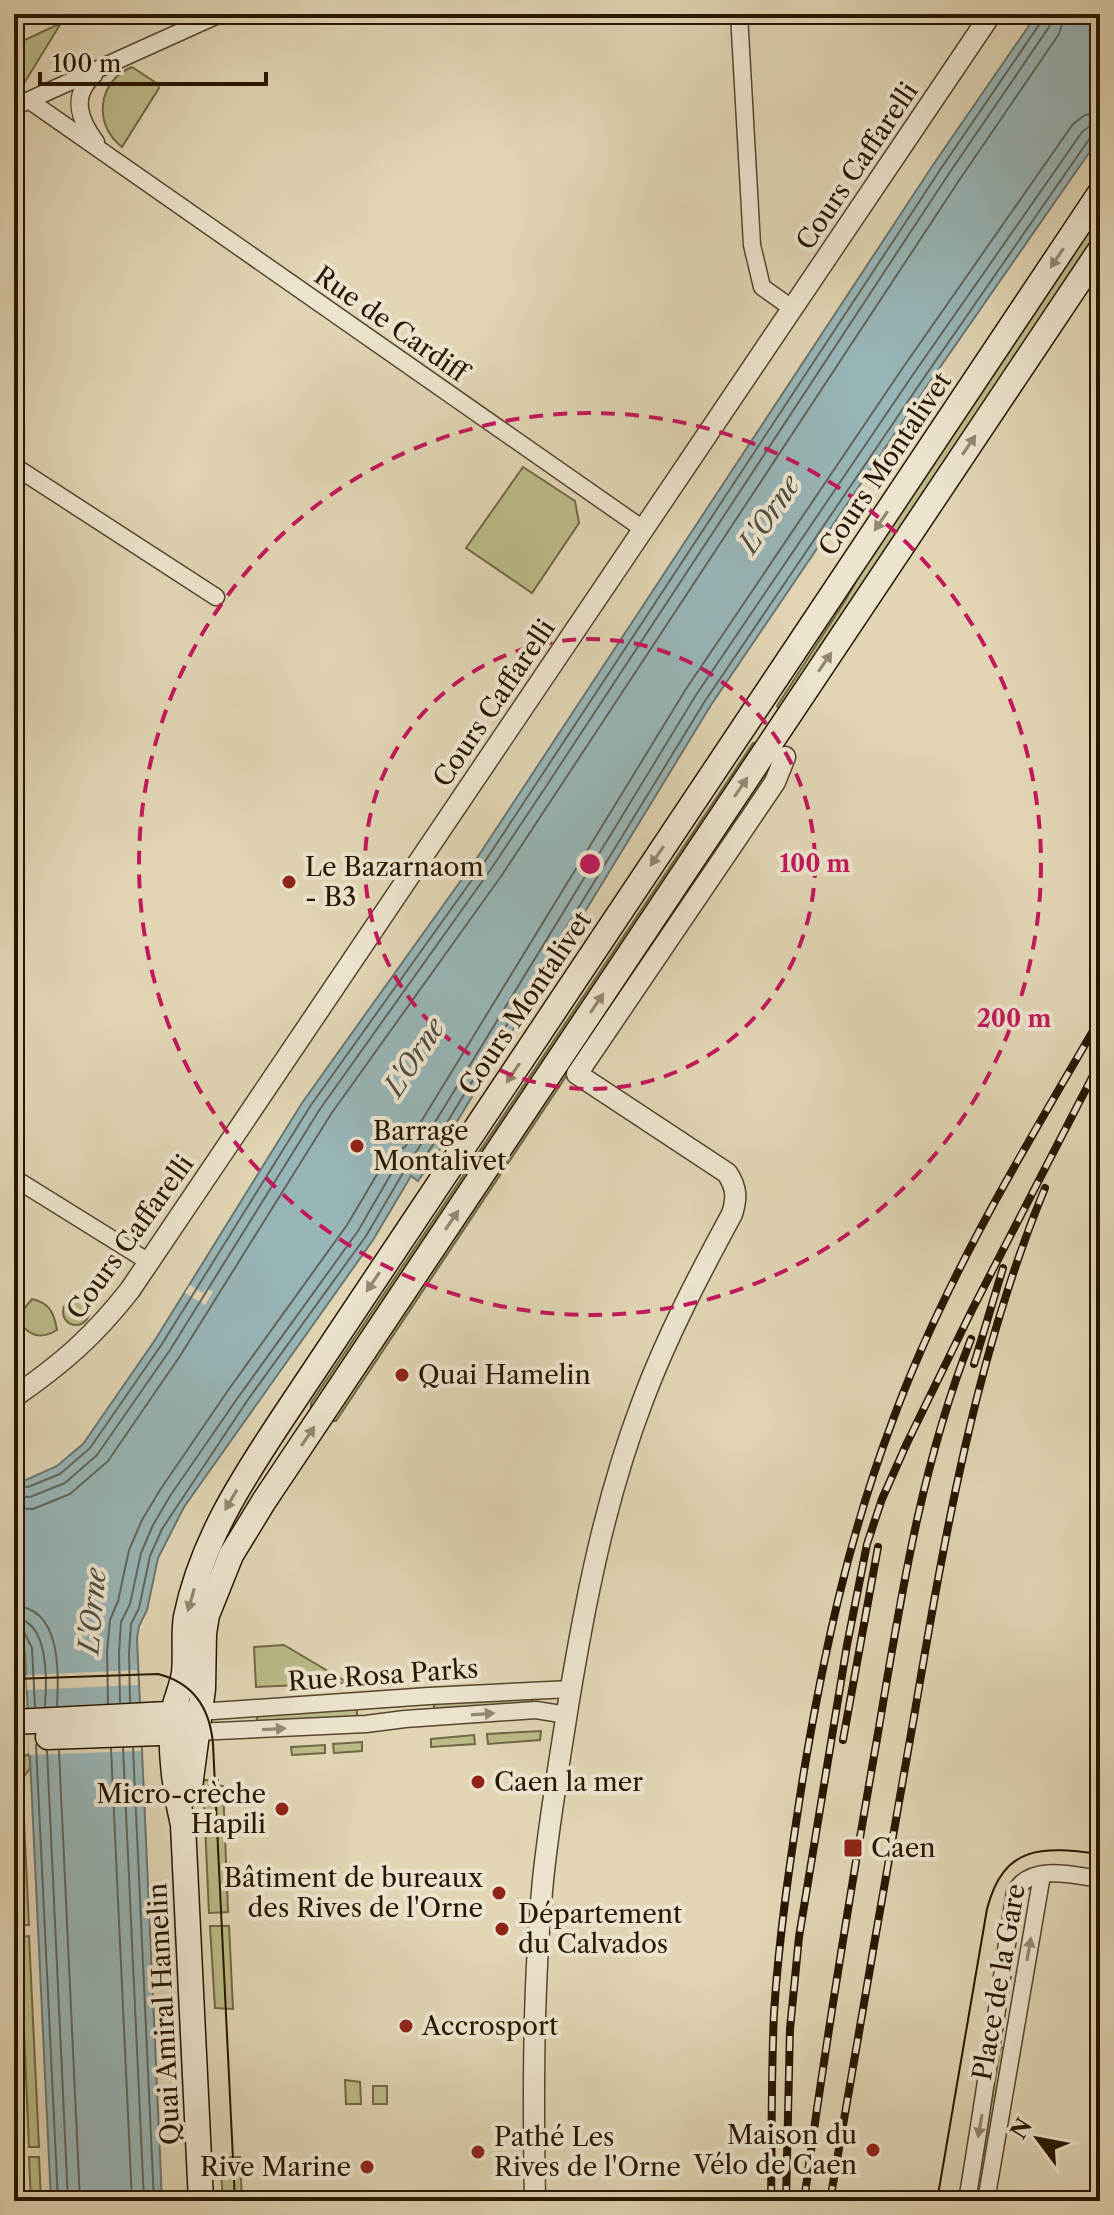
<svg xmlns="http://www.w3.org/2000/svg" width="1114" height="2215" viewBox="0 0 1114 2215" font-family="'Libre Caslon Text',serif">
  <style>
    .green { fill: #babb87; stroke: #716844; stroke-width: 2 }
    .water { fill: #98b6b8; stroke: #6b766f; stroke-width: 2 }
    .pier { fill: #e1d5b4 }
    .lines { fill: none; stroke-linecap: round; stroke-linejoin: round }
    .shore { stroke: #60665c; stroke-width: 2 }
    .minor-casing { stroke: #56462e; stroke-width: 19 }
    .tertiary-casing { stroke: #56462e; stroke-width: 23 }
    .secondary-casing { stroke: #281601; stroke-width: 27 }
    .minor { stroke: #ece4ce; stroke-width: 16 }
    .tertiary { stroke: #ece4ce; stroke-width: 20 }
    .secondary { stroke: #ece4ce; stroke-width: 24 }
    .tram { stroke: #281601; stroke-width: 2 }
    .rail-casing { stroke: #281601; stroke-width: 8 }
    .rail { stroke: #ece4ce; stroke-width: 5; stroke-dasharray: 15; stroke-linecap: butt }
    .oneway { fill: #948772 }
    .ring { fill: none; stroke: #c2185b; stroke-width: 4; stroke-dasharray: 14 10 }
    .poi-dot { fill: #8f2418; stroke: #ece4ce; stroke-width: 3 }
    .labels { text-anchor: middle; stroke-width: 8; stroke-linejoin: round; paint-order: stroke }
    .street-label { font-size: 26px; fill: #281601; stroke: #ece4ce }
    .poi-label { font-size: 26px; fill: #281601; stroke: #ece4ce; text-anchor: start }
    .water-label { font-size: 28px; font-style: italic; fill: #4f4e41; stroke: #ece4ce }
    .centre { fill: #c2185b; stroke: #ece4ce; stroke-width: 4 }
    .ring-label { font-size: 24px; text-anchor: middle; font-weight: bold; fill: #c2185b; stroke: #ece4ce; stroke-width: 8; stroke-linejoin: round; paint-order: stroke }
  </style>
  <rect width="100%" height="100%" fill="#e1d5b4"/>
  <filter id="stains"><feTurbulence type="fractalNoise" baseFrequency=".0025" numOctaves="4"/><feColorMatrix values="0 0 0 0 .2 0 0 0 0 .09 0 0 0 0 .02 0 0 0 .5 -.17"/></filter>
  <radialGradient id="worn" r=".72"><stop offset=".6" stop-color="#630" stop-opacity="0"/><stop offset="1" stop-color="#630" stop-opacity=".3"/></radialGradient>
  <g class="green">
    <path d="M61,23L20,90L14,92V45Z"/>
    <path d="M132,67L158,84L159,88L122,147C93,125 97,81 132,67Z"/>
    <path d="M1100,207V235L784,709L780,710L777,706L779,703L845,601L889,523Z"/>
    <path d="M523,467L575,501L579,523L532,593L466,548Z"/>
    <path d="M753,743H756L316,1409L311,1408V1403Z"/>
    <path d="M770,758L777,760L336,1421H332L330,1418Z"/>
    <path d="M32,1299C50,1303 54,1313 57,1330C39,1341 28,1335 16,1318Z"/>
    <circle cx="76" cy="1312" r="13"/>
    <path d="M284,1645L348,1683L256,1687L254,1647Z"/>
    <path d="M532,1695V1704L434,1710V1699Z"/>
    <path d="M357,1709V1721L257,1726V1715Z"/>
    <path d="M541,1731L540,1740L488,1744L487,1734Z"/>
    <path d="M474,1735L475,1744L431,1747V1739Z"/>
    <path d="M362,1742V1751L334,1753L333,1744Z"/>
    <path d="M325,1745V1753L292,1755L291,1747Z"/>
    <path d="M29,1754L31,1767L22,1779L29,1925H20L14,1761Z"/>
    <path d="M203,1780H218V1785L223,1786L228,1912L209,1913Z"/>
    <path d="M210,1926H229L233,2009L215,2008Z"/>
    <path d="M29,1936L39,2147H29L20,1937Z"/>
    <path d="M994,2047L1004,2048L986,2155L982,2154Z"/>
    <path d="M345,2080L360,2082L361,2104H346Z"/>
    <rect x="373" y="2086" width="14" height="18"/>
    <path d="M29,2157H39L41,2201H31Z"/>
    <path d="M240,2157L242,2201H223L220,2158Z"/>
  </g>
  <path class="water" d="M1037,14H1100V137L927,386L711,705L442,1146L418,1181L411,1176L373,1240L184,1507L158,1558L147,1610L139,1626L137,1638L162,2201H51L25,1653L21,1641L14,1634V1478L26,1480L57,1466L83,1444L155,1340L302,1103L477,858L933,165Z"/>
  <g class="pier">
    <path d="M190,1285L203,1293L207,1288L213,1292L205,1305L185,1293Z"/>
    <path d="M137,1670L138,1685L27,1690L26,1675Z"/>
    <path d="M138,1702L141,1751L29,1755L27,1708Z"/>
  </g>
  <g class="lines">
    <g class="shore">
      <path d="M14,1486L28,1487L60,1474L90,1448L162,1344L311,1105L484,863L940,170L1041,22L1043,14"/>
      <path d="M14,1496L30,1497L65,1483L97,1455L170,1350L320,1109L491,869L545,788L948,175L1049,27L1053,14"/>
      <path d="M14,1508L33,1509L70,1494L108,1461L180,1356L331,1114L502,875L958,182L1059,34L1065,14"/>
      <path d="M14,1606C61,1607 59,1672 57,1706"/>
      <path d="M14,1618C49,1620 47,1680 45,1706"/>
      <path d="M14,1628L24,1632L32,1648L35,1707"/>
      <path d="M120,1702L119,1653L121,1622L130,1604L141,1553L153,1525L170,1496L239,1396L358,1231L395,1167L401,1162L412,1158L426,1137L696,695L912,376L1082,132L1090,126L1100,124"/>
      <path d="M130,1702L129,1653L131,1624L139,1608L150,1556L162,1529L247,1401L366,1236L403,1173L417,1168L435,1142L705,701L921,382L1090,138L1100,134"/>
      <path d="M108,1703L107,1652L110,1620L118,1601L129,1550L142,1520L160,1490L229,1389L347,1225L385,1161L393,1153L405,1147L416,1130L686,689L902,369L1073,124L1085,115L1100,112"/>
      <path d="M36,1745L58,2201"/>
      <path d="M123,1748L144,2201"/>
      <path d="M133,1748L154,2201"/>
      <path d="M111,1749L132,2201"/>
      <path d="M47,1751L68,2201"/>
      <path d="M59,1751L80,2201"/>
    </g>
    <g class="minor-casing">
      <g id="minor">
        <path d="M739,14L752,245L762,287L793,309"/>
        <path d="M94,75C70,96 80,121 96,142"/>
        <path d="M30,101L643,529"/>
        <path d="M14,107L220,14"/>
        <path d="M14,466L216,597"/>
        <path d="M14,1178L149,1262"/>
        <path d="M199,1712L429,1696L571,1689"/>
        <path d="M196,1732L366,1724L405,1719L536,1710L567,1715"/>
        <path d="M967,2201C984,2098 999,1995 1015,1892C1030,1863 1074,1875 1100,1879"/>
        <path d="M986,2201L1042,1875"/>
      </g>
    </g>
    <g class="tertiary-casing">
      <g id="tertiary">
        <path d="M14,1397C62,1364 94,1336 130,1290L991,14"/>
        <path d="M535,2201C533,2094 533,1986 543,1880C549,1822 559,1764 568,1706C585,1602 605,1499 643,1400C667,1336 699,1275 732,1214C737,1198 737,1188 727,1173L577,1074L775,782L785,757"/>
      </g>
    </g>
    <g class="secondary-casing">
      <g id="secondary">
        <path d="M14,1722L187,1713"/>
        <path d="M48,1737L187,1732"/>
        <path d="M189,1794L203,1689L204,1633L207,1615L231,1555L264,1501L1100,250"/>
        <path d="M201,2201L183,1825C175,1792 169,1748 173,1714C175,1700 182,1687 184,1673C186,1654 183,1635 186,1617C201,1543 241,1481 282,1419L1100,193"/>
      </g>
    </g>
    <use href="#minor" class="minor"/>
    <use href="#tertiary" class="tertiary"/>
    <use href="#secondary" class="secondary"/>
    <g class="tram">
      <path d="M14,1679L158,1674C194,1683 210,1709 213,1744L235,2201"/>
      <path d="M937,2201L987,1909C1004,1843 1044,1847 1100,1854"/>
    </g>
    <g class="rail-casing">
      <g id="rail">
        <path d="M974,1364L1003,1268"/>
        <path d="M843,1740L878,1547"/>
        <path d="M771,2201C772,2138 771,2076 774,2013C779,1934 791,1855 803,1777C823,1657 848,1539 891,1425C943,1282 1024,1149 1100,1019"/>
        <path d="M786,2201L790,2029L799,1937L847,1645L867,1544L882,1499L907,1443L973,1308L1100,1062"/>
        <path d="M804,2201C825,2047 850,1893 877,1739C900,1603 920,1468 971,1339"/>
        <path d="M830,2201C858,2038 886,1874 915,1711C945,1534 976,1355 1045,1188"/>
      </g>
    </g>
    <use href="#rail" class="rail"/>
  </g>
  <defs><path id="oneway-solid" d="M-6-.8H1V-3.2L6.5 0L1 3.2V.8H-6Z" transform="scale(2)"/></defs>
  <g class="oneway">
    <use href="#oneway-solid" transform="translate(1057 258) rotate(124)"/>
    <use href="#oneway-solid" transform="translate(969 445) rotate(-56)"/>
    <use href="#oneway-solid" transform="translate(881 521) rotate(124)"/>
    <use href="#oneway-solid" transform="translate(825 662) rotate(-56)"/>
    <use href="#oneway-solid" transform="translate(741 787) rotate(-56)"/>
    <use href="#oneway-solid" transform="translate(657 856) rotate(124)"/>
    <use href="#oneway-solid" transform="translate(597 1003) rotate(-56)"/>
    <use href="#oneway-solid" transform="translate(513 1073) rotate(124)"/>
    <use href="#oneway-solid" transform="translate(452 1220) rotate(-56)"/>
    <use href="#oneway-solid" transform="translate(373 1282) rotate(124)"/>
    <use href="#oneway-solid" transform="translate(308 1436) rotate(-56)"/>
    <use href="#oneway-solid" transform="translate(231 1500) rotate(120)"/>
    <use href="#oneway-solid" transform="translate(191 1600) rotate(106)"/>
    <use href="#oneway-solid" transform="translate(483 1714) rotate(-4)"/>
    <use href="#oneway-solid" transform="translate(274 1729) rotate(-3)"/>
    <use href="#oneway-solid" transform="translate(1029 1949) rotate(-80)"/>
    <use href="#oneway-solid" transform="translate(980 2126) rotate(100)"/>
  </g>
  <g class="ring">
    <circle cx="590" cy="864" r="225"/>
    <circle cx="590" cy="864" r="451"/>
  </g>
  <g class="poi-dot">
    <circle cx="289" cy="882" r="8"/>
    <circle cx="357" cy="1146" r="8"/>
    <circle cx="402" cy="1375" r="8"/>
    <circle cx="478" cy="1782" r="8"/>
    <circle cx="282" cy="1809" r="8"/>
    <rect x="843" y="1838" width="20" height="20" rx="4"/>
    <circle cx="499" cy="1893" r="8"/>
    <circle cx="502" cy="1929" r="8"/>
    <circle cx="406" cy="2026" r="8"/>
    <circle cx="873" cy="2150" r="8"/>
    <circle cx="478" cy="2152" r="8"/>
    <circle cx="367" cy="2167" r="8"/>
  </g>
  <g class="labels">
    <g class="street-label">
      <text transform="translate(857 166) rotate(-56)" y="9">Cours Caffarelli</text>
      <text transform="translate(391 324) rotate(35)" y="9">Rue de Cardiff</text>
      <text transform="translate(885 464) rotate(-56)" y="9">Cours Montalivet</text>
      <text transform="translate(494 703) rotate(-56)" y="9">Cours Caffarelli</text>
      <text transform="translate(525 1003) rotate(-56)" y="9">Cours Montalivet</text>
      <text transform="translate(130 1237) rotate(-54)" y="9">Cours Caffarelli</text>
      <text transform="translate(383 1675) rotate(-4)" y="9">Rue Rosa Parks</text>
      <text transform="translate(999 1982) rotate(-80)" y="9">Place de la Gare</text>
      <text transform="translate(164 2014) rotate(-93)" y="9">Quai Amiral Hamelin</text>
    </g>
    <g class="poi-label">
      <text x="305" y="876">Le Bazarnaom<tspan x="305" dy="30">- B3</tspan></text>
      <text x="373" y="1140">Barrage<tspan x="373" dy="30">Montalivet</tspan></text>
      <text x="418" y="1384">Quai Hamelin</text>
      <text x="494" y="1791">Caen la mer</text>
      <text x="266" y="1803" text-anchor="end">Micro-crèche<tspan x="266" dy="30">Hapili</tspan></text>
      <text x="871" y="1857">Caen</text>
      <text x="483" y="1887" text-anchor="end">Bâtiment de bureaux<tspan x="483" dy="30">des Rives de l'Orne</tspan></text>
      <text x="518" y="1923">Département<tspan x="518" dy="30">du Calvados</tspan></text>
      <text x="422" y="2035">Accrosport</text>
      <text x="857" y="2144" text-anchor="end">Maison du<tspan x="857" dy="30">Vélo de Caen</tspan></text>
      <text x="494" y="2146">Pathé Les<tspan x="494" dy="30">Rives de l'Orne</tspan></text>
      <text x="351" y="2176" text-anchor="end">Rive Marine</text>
    </g>
    <g class="water-label">
      <text transform="translate(769 514) rotate(-56)" y="10">L'Orne</text>
      <text transform="translate(414 1057) rotate(-57)" y="10">L'Orne</text>
      <text transform="translate(92 1611) rotate(-85)" y="10">L'Orne</text>
    </g>
  </g>
  <circle cx="590" cy="864" r="12" class="centre"/>
  <g class="ring-label">
    <text x="815" y="872">100 m</text>
    <text x="1014" y="1027">200 m</text>
  </g>
  <rect width="1114" height="2215" fill="none" stroke="#e1d5b4" stroke-width="48"/>
  <rect x="16" y="16" width="1082" height="2183" fill="none" stroke="#281601" stroke-width="4"/>
  <rect x="24" y="24" width="1066" height="2167" fill="none" stroke="#281601" stroke-width="2"/>
  <g transform="translate(1038 2139) rotate(302)" stroke="#ece4ce" stroke-width="6" paint-order="stroke">
  <path d="M0-6L14 30L0 20L-14 30Z" fill="#281601"/>
  <text y="-12" font-size="22" font-weight="bold" text-anchor="middle" fill="#281601">N</text>
  </g>
  <path d="M40 72v12h226v-12" fill="none" stroke="#281601" stroke-width="4"/>
  <text x="52" y="72" font-size="24" fill="#281601" stroke="#ece4ce" stroke-width="6" paint-order="stroke">100 m</text>
  <rect width="100%" height="100%" filter="url(#stains)"/>
  <rect width="100%" height="100%" fill="url(#worn)"/>
</svg>
